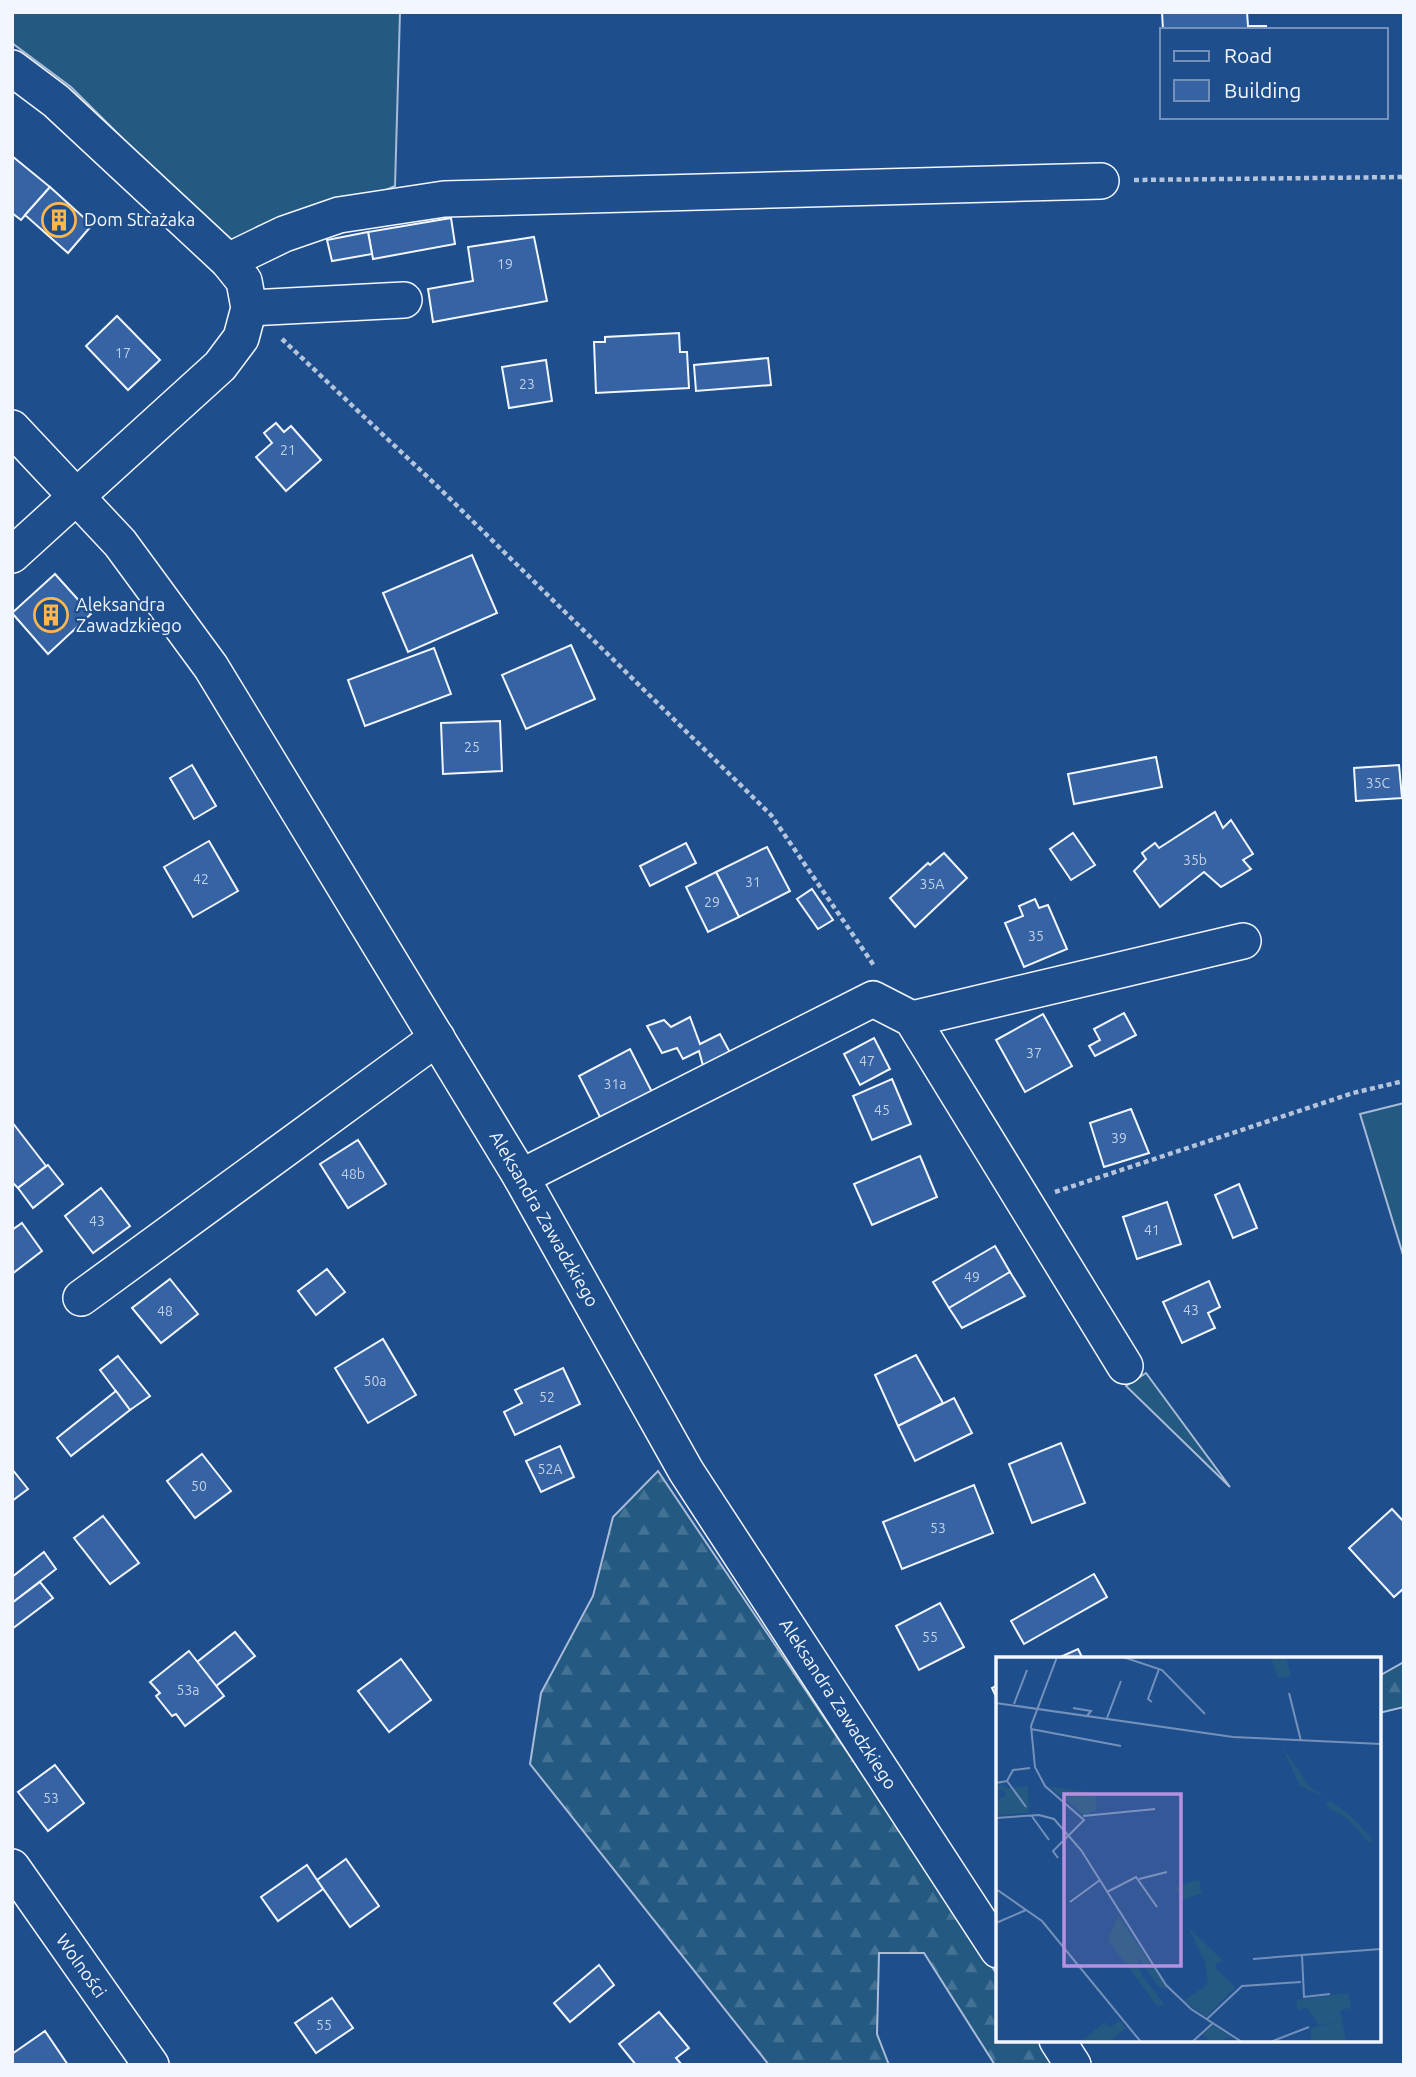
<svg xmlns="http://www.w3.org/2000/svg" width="1416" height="2077" viewBox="0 0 1416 2077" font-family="Ubuntu,sans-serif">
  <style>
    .grass { fill: #245a82; stroke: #a8bbd7; stroke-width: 2 }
    .forest { fill: url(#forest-firs); stroke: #a8bbd7; stroke-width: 2 }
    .building { fill: #3563a3; stroke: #f2f6ff; stroke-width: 2 }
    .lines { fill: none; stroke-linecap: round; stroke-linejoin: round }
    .minor-casing { stroke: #f2f6ff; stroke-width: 38 }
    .path { stroke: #b3c4dc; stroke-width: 4.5; stroke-dasharray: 5 3.5; stroke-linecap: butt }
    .minor { stroke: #1f4e8c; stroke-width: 35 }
    .labels { text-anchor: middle; stroke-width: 5; stroke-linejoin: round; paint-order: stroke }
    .number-label { font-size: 14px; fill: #c3d1e8 }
    .poi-label { font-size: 18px; fill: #f2f6ff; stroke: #1f4e8c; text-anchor: start }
    .street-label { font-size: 18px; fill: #f2f6ff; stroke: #1f4e8c }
    .inset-road { fill: none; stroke: #7391ba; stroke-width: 2 }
    .view { fill: #b691df; fill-opacity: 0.15; stroke: #b691df; stroke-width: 3.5 }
    .inset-edge { fill: none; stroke: #f2f6ff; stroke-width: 3.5 }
  </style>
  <defs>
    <pattern id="forest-firs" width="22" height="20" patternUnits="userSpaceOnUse" patternTransform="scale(1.75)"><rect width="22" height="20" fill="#245a82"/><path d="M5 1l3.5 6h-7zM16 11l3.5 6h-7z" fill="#447295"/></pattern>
  </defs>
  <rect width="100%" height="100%" fill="#1f4e8c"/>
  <g class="grass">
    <path d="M12,12H400L395,186L240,255L71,87L12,43Z"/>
    <path d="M1404,1103V1258L1360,1114Z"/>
    <path d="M1146,1373L1230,1487L1126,1386Z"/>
  </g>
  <g class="forest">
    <path d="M658,1471L998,1976V2040H1040L1057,2065H995L924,1953H879L877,2034L889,2065H769L530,1764L541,1693L593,1596L613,1517Z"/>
    <path d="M1404,1662V1707L1379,1713V1676Z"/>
  </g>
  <g class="building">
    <path d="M1162,12H1247L1248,26H1266L1267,30H1163Z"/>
    <path d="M12,156L50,187L21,220L12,213Z"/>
    <path d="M50,187L92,225L68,253L25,215Z"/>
    <path d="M451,218L455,244L373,259L368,232Z"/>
    <path d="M368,232L372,254L332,261L327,240Z"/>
    <path d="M534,237L547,301L433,322L428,289L473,281L468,247Z"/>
    <path d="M117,316L160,360L128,390L86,346Z"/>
    <path d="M679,333L680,352H687L689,388L596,393L594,342H605V337Z"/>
    <path d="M768,358L771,385L696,391L694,365Z"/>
    <path d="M546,360L552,401L509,408L502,367Z"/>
    <path d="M276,423L284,432L291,426L321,460L286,491L256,457L272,443L264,433Z"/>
    <path d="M472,555L497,613L408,652L383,593Z"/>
    <path d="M55,574L91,614L48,654L12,613Z"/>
    <path d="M571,645L595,699L526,729L502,675Z"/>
    <path d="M434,648L451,694L365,726L348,680Z"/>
    <path d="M500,721L502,771L443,774L441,723Z"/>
    <path d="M1156,757L1162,787L1074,804L1068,774Z"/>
    <path d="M192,765L216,806L194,819L170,778Z"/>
    <path d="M1399,765L1402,798L1356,801L1354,768Z"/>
    <path d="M1215,812L1223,828L1231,820L1253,854L1243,860L1251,869L1221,887L1204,872L1160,907L1134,871L1146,859L1142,853L1155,843L1159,848Z"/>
    <path d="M1073,833L1095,865L1071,880L1050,849Z"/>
    <path d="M209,841L238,891L193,917L164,867Z"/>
    <path d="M686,843L696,863L650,886L640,866Z"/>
    <path d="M767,847L790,891L739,917L716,872Z"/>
    <path d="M944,853L967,878L915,927L890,898L928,863L930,865Z"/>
    <path d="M716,872L739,917L708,932L686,887Z"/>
    <path d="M812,889L833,920L818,929L797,899Z"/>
    <path d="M1035,899L1039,908L1048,905L1067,949L1024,967L1005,923L1023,916L1019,906Z"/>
    <path d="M1124,1013L1136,1035L1095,1056L1089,1046L1100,1040L1094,1029Z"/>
    <path d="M1043,1014L1072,1066L1025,1092L996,1040Z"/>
    <path d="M690,1017L700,1044L720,1034L733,1058L705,1073L699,1051L683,1059L677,1048L662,1053L647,1026L664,1020L671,1027Z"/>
    <path d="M874,1038L890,1069L860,1085L844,1054Z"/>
    <path d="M630,1049L652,1092L601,1119L579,1076Z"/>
    <path d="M892,1079L911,1124L872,1140L853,1096Z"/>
    <path d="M1131,1109L1149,1153L1104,1167L1090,1123Z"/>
    <path d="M12,1122L46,1166L18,1188L12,1182Z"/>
    <path d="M358,1140L386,1184L348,1208L320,1164Z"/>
    <path d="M920,1156L937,1197L872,1225L854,1184Z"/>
    <path d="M48,1165L63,1184L33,1208L18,1188Z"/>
    <path d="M1239,1184L1257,1228L1233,1238L1215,1195Z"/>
    <path d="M101,1188L130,1226L93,1253L65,1216Z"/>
    <path d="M1167,1202L1181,1244L1137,1259L1123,1217Z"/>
    <path d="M22,1223L42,1251L12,1274V1230Z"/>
    <path d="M995,1246L1010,1272L949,1308L933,1282Z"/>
    <path d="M327,1269L345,1292L316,1315L298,1291Z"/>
    <path d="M1010,1272L1025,1296L962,1328L949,1308Z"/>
    <path d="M170,1279L198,1314L161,1343L132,1308Z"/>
    <path d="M1209,1281L1220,1307L1208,1313L1215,1328L1182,1343L1163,1302Z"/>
    <path d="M383,1339L416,1395L368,1423L335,1368Z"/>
    <path d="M916,1355L943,1403L898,1426L875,1375Z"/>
    <path d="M118,1356L150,1396L130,1410L100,1370Z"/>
    <path d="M563,1368L580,1404L515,1435L504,1412L522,1403L515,1390Z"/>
    <path d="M116,1391L130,1410L71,1456L57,1438Z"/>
    <path d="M954,1398L972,1433L915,1461L898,1426Z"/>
    <path d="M1061,1443L1085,1503L1032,1523L1009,1464Z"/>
    <path d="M560,1446L574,1477L541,1492L526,1461Z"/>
    <path d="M202,1454L231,1491L195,1518L167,1481Z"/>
    <path d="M12,1469L28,1489L12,1501Z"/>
    <path d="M974,1485L993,1533L902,1569L883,1522Z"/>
    <path d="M1392,1509L1404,1522V1588L1394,1597L1349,1548Z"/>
    <path d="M103,1516L139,1563L110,1584L74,1538Z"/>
    <path d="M44,1552L56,1569L12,1603V1577Z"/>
    <path d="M1094,1574L1107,1597L1024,1644L1011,1621Z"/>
    <path d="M40,1582L53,1598L12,1629V1603Z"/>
    <path d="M940,1603L964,1647L919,1670L896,1626Z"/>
    <path d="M235,1632L255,1656L216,1686L197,1662Z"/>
    <path d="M1078,1649L1083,1659H1056Z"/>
    <path d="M189,1651L224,1696L185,1726L176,1714L172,1716L156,1696L160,1693L150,1682Z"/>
    <path d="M401,1659L431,1700L389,1732L358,1691Z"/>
    <path d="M998,1685V1701L992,1688Z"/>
    <path d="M55,1765L84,1803L48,1831L18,1792Z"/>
    <path d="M346,1859L379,1906L350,1927L317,1880Z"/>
    <path d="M307,1865L323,1889L278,1921L261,1897Z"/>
    <path d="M599,1965L614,1985L570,2022L554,2003Z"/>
    <path d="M332,1998L353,2028L316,2053L295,2023Z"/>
    <path d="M659,2012L689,2048L676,2058L682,2065H636L619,2044Z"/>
    <path d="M45,2031L68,2065H12V2054Z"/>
  </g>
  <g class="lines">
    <g class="minor-casing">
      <g id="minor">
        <path d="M12,68L56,101L228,261L244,281L249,308L241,338L220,366L12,555"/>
        <path d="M228,261L284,234L339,215L444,199L1101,181"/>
        <path d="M249,308L404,300"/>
        <path d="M12,428L120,543L211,667L521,1177L686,1471L998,1950"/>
        <path d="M912,1019L1243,941"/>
        <path d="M521,1177L873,999L912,1019L1125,1366"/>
        <path d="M81,1298L437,1038"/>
        <path d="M12,1867L151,2065"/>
        <path d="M1057,2040L1073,2065"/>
      </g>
    </g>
    <g class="path">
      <path d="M1134,180L1404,177"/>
      <path d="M282,339L436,485L771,815L875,967"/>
      <path d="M1055,1192L1353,1093L1404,1081"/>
    </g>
    <use href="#minor" class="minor"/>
  </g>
  <defs>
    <g id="building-ring" transform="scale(1.75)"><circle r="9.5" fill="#1f4e8c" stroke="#ffb74d" stroke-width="1.5"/><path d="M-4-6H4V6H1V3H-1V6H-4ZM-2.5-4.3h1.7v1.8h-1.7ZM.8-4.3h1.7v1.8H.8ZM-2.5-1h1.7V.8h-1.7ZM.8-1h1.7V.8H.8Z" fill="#ffb74d"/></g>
  </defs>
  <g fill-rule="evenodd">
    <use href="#building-ring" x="59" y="220"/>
    <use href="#building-ring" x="51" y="615"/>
  </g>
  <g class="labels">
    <g class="number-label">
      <text x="505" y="269">19</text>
      <text x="123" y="358">17</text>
      <text x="527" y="389">23</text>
      <text x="288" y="455">21</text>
      <text x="472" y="752">25</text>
      <text x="1378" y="788">35C</text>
      <text x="1195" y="865">35b</text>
      <text x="201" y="884">42</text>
      <text x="753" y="887">31</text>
      <text x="932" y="889">35A</text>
      <text x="712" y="907">29</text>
      <text x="1036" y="941">35</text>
      <text x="1034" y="1058">37</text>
      <text x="867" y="1066">47</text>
      <text x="615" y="1089">31a</text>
      <text x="882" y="1115">45</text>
      <text x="1119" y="1143">39</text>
      <text x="353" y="1179">48b</text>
      <text x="97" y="1226">43</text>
      <text x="1152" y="1235">41</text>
      <text x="972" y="1282">49</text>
      <text x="1191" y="1315">43</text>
      <text x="165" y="1316">48</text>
      <text x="375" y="1386">50a</text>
      <text x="547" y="1402">52</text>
      <text x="550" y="1474">52A</text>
      <text x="199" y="1491">50</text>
      <text x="938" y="1533">53</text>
      <text x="930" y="1642">55</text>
      <text x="188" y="1695">53a</text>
      <text x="51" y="1803">53</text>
      <text x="324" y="2030">55</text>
    </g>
    <g class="poi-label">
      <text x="84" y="226">Dom Strażaka</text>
      <text x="76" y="611">Aleksandra<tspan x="76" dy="21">Zawadzkiego</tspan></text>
    </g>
    <g class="street-label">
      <text transform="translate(544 1219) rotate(60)" y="6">Aleksandra Zawadzkiego</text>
      <text transform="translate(838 1704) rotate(57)" y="6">Aleksandra Zawadzkiego</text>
      <text transform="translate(81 1966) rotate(55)" y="6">Wolności</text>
    </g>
  </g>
  <g transform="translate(996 1657)">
    <rect width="385" height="385" fill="#1f4e8c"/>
    <path d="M275,0H290L295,19L282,21ZM53,129L101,137L100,153L88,158ZM203,223L206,236L185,244L180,230ZM192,270L227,304L219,307L221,313L239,330L210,360L188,343L212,327L209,305ZM123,363L130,371L113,385L87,383L109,365L114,371ZM346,363L350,384L315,385V371ZM217,368L243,385L235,380L218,385L206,378Z" fill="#245a82"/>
    <path d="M285,88L313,129L330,141L304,129ZM334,144L353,157L377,183L373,186L350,160L334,152L330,146ZM122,259L172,332L163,330L141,299L145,317L171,351L166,347L162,350L112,283ZM352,336L355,351L344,353L346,363L323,368L310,350L302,353L300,343Z" fill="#245a82"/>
    <path d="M5,126L10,131L32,129L33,156L0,158V144L10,138L7,132L0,134Z" fill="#245a82"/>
    <path class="inset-road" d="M61,0L35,69L39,110L49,129L88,163L57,194L62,201M127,0L166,13L209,57M293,36L305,84M156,45L152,42L163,12M0,46L237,80L385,87M18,47L31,13M77,51L95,54L90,60M111,61L125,24M35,72L125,89M11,124L30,150M0,126L11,124L17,113L34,111M35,158L53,183M87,159L159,152M0,161L43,158L58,162L85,193L170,328L195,352L246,385M143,222L171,215M0,232L46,264L145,385M111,235L140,220L161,250M74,245L104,223M0,266L30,253M257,302L306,298M334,337L308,340L306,298L385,292M211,362L246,329L305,325M196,385L217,366M274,385L313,370"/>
    <path class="view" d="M68,137H185V309H68Z"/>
    <rect width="385" height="385" class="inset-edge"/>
  </g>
  <rect width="1416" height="2077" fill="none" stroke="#f2f6ff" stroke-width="28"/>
  <rect x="1160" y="28" width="228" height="91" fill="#1f4e8c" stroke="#7391ba" stroke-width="2"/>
  <rect x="1174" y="51" width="35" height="10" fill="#1f4e8c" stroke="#7391ba" stroke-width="2"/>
  <text x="1224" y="63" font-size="21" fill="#f2f6ff">Road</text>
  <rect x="1174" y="80" width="35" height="21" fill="#3563a3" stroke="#7391ba" stroke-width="2"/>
  <text x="1224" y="98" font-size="21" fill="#f2f6ff">Building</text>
</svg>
